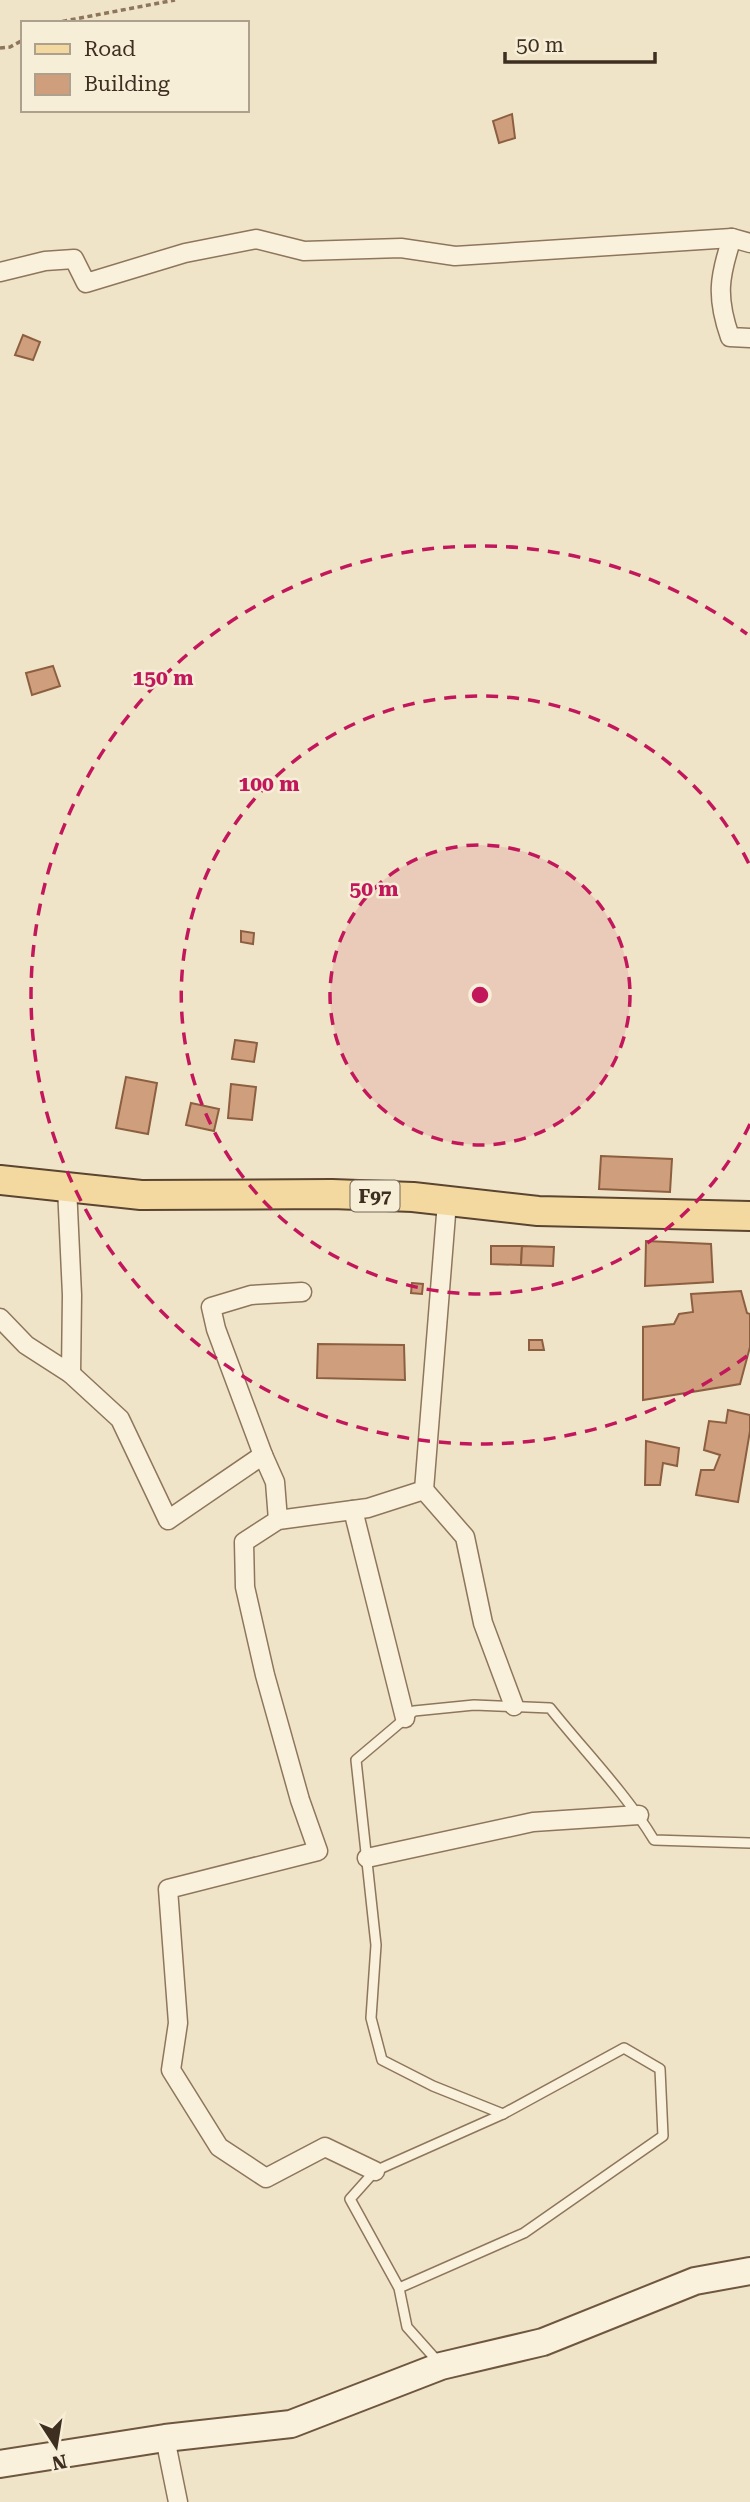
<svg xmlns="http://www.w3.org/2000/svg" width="750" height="2502" viewBox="0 0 750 2502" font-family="'Roboto Serif',serif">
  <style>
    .building { fill: #cf9f7d; stroke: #8d5f41; stroke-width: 2 }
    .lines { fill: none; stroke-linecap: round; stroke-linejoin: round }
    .service-casing { stroke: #8d765c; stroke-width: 12 }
    .minor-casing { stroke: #8d765c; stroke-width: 21 }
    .secondary-casing { stroke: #6f573f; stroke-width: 30 }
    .primary-casing { stroke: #5b4430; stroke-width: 32 }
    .path { stroke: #8d765c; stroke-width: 3.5; stroke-dasharray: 5 3.5; stroke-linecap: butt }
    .service { stroke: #faf1dc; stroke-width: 9 }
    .minor { stroke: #faf1dc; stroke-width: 18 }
    .secondary { stroke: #faf1dc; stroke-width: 26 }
    .primary { stroke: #f3d9a0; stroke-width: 28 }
    .ring { fill: none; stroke: #c2185b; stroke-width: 3.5; stroke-dasharray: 12 9 }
    .labels { text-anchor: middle; stroke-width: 5; stroke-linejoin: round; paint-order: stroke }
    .shield { fill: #f7eed8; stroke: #756857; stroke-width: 2 }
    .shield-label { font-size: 19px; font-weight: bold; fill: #3d2e20 }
    .centre { fill: #c2185b; stroke: #f7eed8; stroke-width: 3.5 }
    .ring-label { font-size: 21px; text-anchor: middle; font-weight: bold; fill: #c2185b; stroke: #f7eed8; stroke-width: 5; stroke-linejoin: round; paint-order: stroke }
  </style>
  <rect width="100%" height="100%" fill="#f0e4c8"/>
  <g class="building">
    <path d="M512,114L515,138L499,143L493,121Z"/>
    <path d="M23,335L40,342L33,360L15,355Z"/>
    <path d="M53,666L60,686L32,695L26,673Z"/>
    <path d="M241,931L254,933L253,944L241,942Z"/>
    <path d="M235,1040L257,1043L254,1062L232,1059Z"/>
    <path d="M126,1077L157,1083L148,1134L116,1128Z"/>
    <path d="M231,1084L256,1087L252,1120L228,1118Z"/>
    <path d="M191,1103L219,1109L214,1131L186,1125Z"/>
    <path d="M601,1156L672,1159L670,1192L599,1189Z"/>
    <path d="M646,1241L711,1244L713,1282L645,1286Z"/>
    <path d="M491,1246H522L521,1265L491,1264Z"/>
    <path d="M522,1246L554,1247L553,1266L521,1265Z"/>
    <path d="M412,1283L423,1284L422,1294L411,1293Z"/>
    <path d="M741,1291L747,1313L750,1314V1347L740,1384L643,1400V1327L674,1324L679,1314L693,1312L691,1294Z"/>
    <path d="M529,1340H542L544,1350H529Z"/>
    <path d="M318,1344L404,1345L405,1380L317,1378Z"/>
    <path d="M728,1410L750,1415V1431L738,1502L696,1495L701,1470H714L720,1455L704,1450L709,1421L726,1423Z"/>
    <path d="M646,1441L679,1448L677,1466L663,1463L660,1485H645Z"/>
  </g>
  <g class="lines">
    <g class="service-casing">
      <g id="service">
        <path d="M503,2114L433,2086L382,2060L371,2018L376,1945L356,1760L414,1711L474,1705L550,1708C585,1752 625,1792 654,1840L750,1843"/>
        <path d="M399,2288L524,2233L663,2136L660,2069L624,2048L503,2114L375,2171L350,2199L399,2288L407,2327L440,2364"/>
      </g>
    </g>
    <g class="minor-casing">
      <g id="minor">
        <path d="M732,238C719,277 716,297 730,337L750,338"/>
        <path d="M0,272L45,261L74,259L86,283L185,253L256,239L304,251L401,248L455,256L732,238L750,243"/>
        <path d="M0,1318L26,1345L71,1374L72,1295L67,1187"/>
        <path d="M71,1374L120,1419L168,1520L263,1455L216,1329L211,1307L251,1295L302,1292"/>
        <path d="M263,1455L275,1482L278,1520"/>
        <path d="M424,1490L465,1537L483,1623L514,1706"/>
        <path d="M353,1510L405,1718"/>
        <path d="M367,1858L533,1822L639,1815"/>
        <path d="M375,2171L325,2147L266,2178L219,2147L171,2070L178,2023L168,1889L318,1851L300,1800L265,1675L245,1587L244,1542L278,1520L368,1508L424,1490L447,1202"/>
        <path d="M165,2438L178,2502"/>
      </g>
    </g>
    <g class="secondary-casing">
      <path id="secondary" d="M0,2464L165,2438L291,2424L441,2366L543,2342L695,2281L750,2271"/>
    </g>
    <g class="primary-casing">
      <path id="primary" d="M0,1180L141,1195L332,1194L413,1197L538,1211L750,1216"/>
    </g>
    <g class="path">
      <path d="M54,23L175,0"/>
      <path d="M0,48L10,47L23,40"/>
    </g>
    <use href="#service" class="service"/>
    <use href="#minor" class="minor"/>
    <use href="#secondary" class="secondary"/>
    <use href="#primary" class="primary"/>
  </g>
  <circle cx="480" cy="995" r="150" fill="#c2185b" fill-opacity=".12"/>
  <g class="ring">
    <circle cx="480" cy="995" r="150"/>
    <path d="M750 1124A299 299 0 1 1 750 866"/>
    <path d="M747 1356A449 449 0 1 1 747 634"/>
  </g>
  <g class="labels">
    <rect class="shield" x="350.5" y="1180.5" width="49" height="31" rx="5"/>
    <g class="shield-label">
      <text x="375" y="1203">F97</text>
    </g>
  </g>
  <circle cx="480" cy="995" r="10" class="centre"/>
  <g class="ring-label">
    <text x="163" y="685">150 m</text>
    <text x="269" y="791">100 m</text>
    <text x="374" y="896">50 m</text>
  </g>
  <rect x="21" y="21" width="228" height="91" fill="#f7eed8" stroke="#ada18e" stroke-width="2"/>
  <rect x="35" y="44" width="35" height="10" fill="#f3d9a0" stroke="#ada18e" stroke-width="2"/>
  <text x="84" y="56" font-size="21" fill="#3d2e20">Road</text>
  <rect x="35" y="74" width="35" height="21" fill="#cf9f7d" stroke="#ada18e" stroke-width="2"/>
  <text x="84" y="91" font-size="21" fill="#3d2e20">Building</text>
  <g transform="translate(56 2446) rotate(168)" stroke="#f7eed8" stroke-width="5" paint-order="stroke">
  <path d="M0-5L12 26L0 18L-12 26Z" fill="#3d2e20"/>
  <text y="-10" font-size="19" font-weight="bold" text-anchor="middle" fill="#3d2e20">N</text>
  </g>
  <path d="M505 52v10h150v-10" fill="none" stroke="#3d2e20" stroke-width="3.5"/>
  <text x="516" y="52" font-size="21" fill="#3d2e20" stroke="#f7eed8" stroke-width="5" paint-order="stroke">50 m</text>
</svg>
